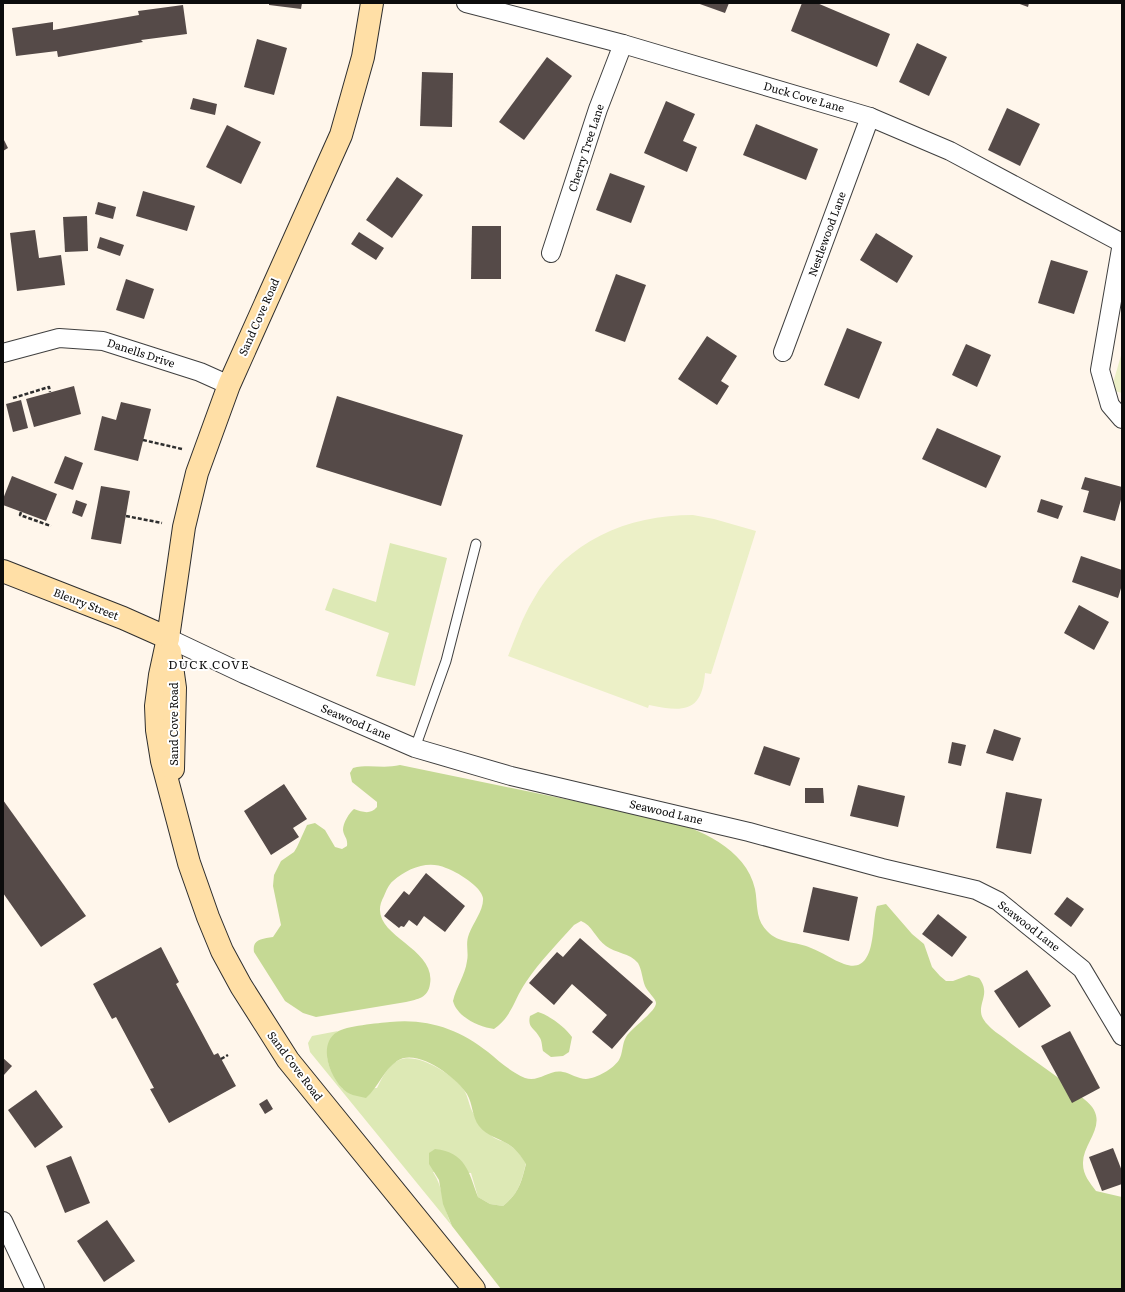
<svg xmlns="http://www.w3.org/2000/svg" width="1125" height="1292" viewBox="0 0 1125 1292" font-family="Literata,serif">
  <style>
    .green { fill: #dde9b5 }
    .forest { fill: #c5d994 }
    .pitch { fill: #ecf0c7 }
    .building { fill: #554a48 }
    .lines { fill: none; stroke-linecap: round; stroke-linejoin: round }
    .lane-casing { stroke: #3f3f3f; stroke-width: 11 }
    .street-casing { stroke: #3f3f3f; stroke-width: 20 }
    .secondary-casing { stroke: #2e2e2e; stroke-width: 24 }
    .path { stroke: #2e2e2e; stroke-width: 2.5; stroke-dasharray: 4 2; stroke-linecap: butt }
    .lane { stroke: #fff; stroke-width: 9 }
    .street { stroke: #fff; stroke-width: 18 }
    .secondary { stroke: #ffdfa6; stroke-width: 22 }
    .labels { text-anchor: middle; stroke-width: 4; stroke-linejoin: round; paint-order: stroke }
    .street-label { font-size: 11px; fill: #0c0c0c; stroke: #fff }
    .neighbourhood-label { font-size: 12px; letter-spacing: 1px; fill: #0c0c0c; stroke: #fff }
  </style>
  <rect width="100%" height="100%" fill="#fff6eb"/>
  <g class="green">
    <path d="M390,543L447,558L415,686L376,676L389,633L325,610L333,588L376,602Z"/>
    <path d="M338,1031C319,1048 328,1072 343,1089L377,1088C382,1078 388,1065 399,1060C417,1052 450,1073 461,1086C468,1094 468,1102 472,1111C476,1119 485,1129 491,1135C495,1140 502,1140 508,1144C516,1149 521,1156 526,1163C521,1183 519,1193 503,1206L490,1204L478,1197L471,1173L433,1172C444,1188 443,1209 452,1226L310,1052L308,1043L312,1036Z"/>
  </g>
  <g class="forest">
    <path d="M400,765L662,819C698,828 746,848 755,889C758,904 755,919 767,931C779,944 796,941 811,948C822,952 833,960 844,964C878,976 871,923 877,906L886,904L912,934L924,944L932,967L940,976L946,981H953L969,975L979,978C994,997 970,1007 988,1025C992,1030 999,1034 1004,1038C1029,1058 1056,1074 1079,1095C1084,1099 1091,1104 1094,1110C1104,1129 1082,1145 1083,1164C1083,1175 1090,1183 1096,1191L1122,1197V1289H501L452,1226L443,1204L439,1180L429,1164V1153L435,1149C466,1152 469,1173 478,1197L490,1204L503,1206C519,1193 521,1183 526,1164C521,1156 516,1149 508,1144C498,1138 487,1136 479,1126C472,1117 473,1104 467,1094C457,1078 417,1047 397,1061C383,1071 379,1086 366,1098C357,1096 348,1095 342,1088C329,1075 318,1044 337,1032C345,1026 379,1023 390,1022C427,1018 459,1029 488,1052C500,1062 511,1072 525,1078C539,1083 549,1069 563,1072C570,1073 578,1079 586,1079C597,1078 613,1069 619,1060C623,1053 622,1044 626,1037C631,1028 656,1012 656,1003C656,999 647,991 645,986C642,978 642,970 638,963C630,953 615,953 606,946C596,939 592,925 581,921L574,925C558,943 540,961 526,982C514,999 512,1017 494,1029C479,1027 457,1017 453,1001C456,987 465,976 467,961C469,952 465,944 469,934C473,923 484,910 483,898C482,887 456,871 446,868C428,860 408,868 393,881C389,884 386,891 384,896C362,935 437,945 430,984C428,998 418,999 406,1002L316,1017L303,1013L285,1001L254,952C252,939 262,939 273,937L281,925L273,886L274,875L281,861L294,852L297,847L307,825L315,823L325,830L335,847L342,849L347,846C348,838 344,837 343,830C343,823 349,813 354,809C363,812 370,815 377,807V802L352,782L350,773L353,768C369,764 384,769 400,765Z"/>
    <path d="M538,1012C549,1015 566,1028 572,1037L569,1052L563,1056L551,1057L543,1051C542,1047 542,1041 540,1038C535,1028 527,1028 530,1016Z"/>
  </g>
  <g class="pitch">
    <path d="M1122,352V393L1111,390Z"/>
    <path d="M693,515L714,519L756,531L711,674L705,673C702,713 683,712 649,705L648,708L508,656C516,637 522,618 533,600C566,541 627,515 693,515Z"/>
  </g>
  <g class="building">
    <path d="M269,3H302L301,9L269,5Z"/>
    <path d="M697,3H729L725,13Z"/>
    <path d="M802,3H817L890,34L877,67L791,31Z"/>
    <path d="M1017,3H1029L1028,7Z"/>
    <path d="M183,5L187,34L141,40L143,42L58,57L57,51L16,56L12,28L53,22V30L139,15L138,11Z"/>
    <path d="M257,39L287,48L274,95L244,87Z"/>
    <path d="M917,43L947,57L929,96L899,82Z"/>
    <path d="M547,57L572,76L524,140L499,122Z"/>
    <path d="M422,72L453,73L452,127L420,126Z"/>
    <path d="M193,98L217,104L215,115L190,109Z"/>
    <path d="M666,101L695,114L683,141L697,147L687,172L644,153Z"/>
    <path d="M1007,108L1040,124L1020,166L988,150Z"/>
    <path d="M756,124L818,149L806,180L743,155Z"/>
    <path d="M227,125L261,142L241,184L206,167Z"/>
    <path d="M3,138L8,148L3,151Z"/>
    <path d="M610,173L645,186L631,223L596,210Z"/>
    <path d="M397,177L423,195L392,238L366,220Z"/>
    <path d="M143,191L195,206L187,231L136,216Z"/>
    <path d="M98,202L116,207L113,219L95,214Z"/>
    <path d="M87,216L88,251L65,252L63,217Z"/>
    <path d="M472,226H501V279H471Z"/>
    <path d="M35,230L39,258L61,255L65,285L17,291L10,233Z"/>
    <path d="M359,232L384,248L376,260L351,244Z"/>
    <path d="M876,233L913,256L897,283L860,260Z"/>
    <path d="M100,237L124,245L120,256L97,248Z"/>
    <path d="M1051,260L1088,271L1074,314L1038,303Z"/>
    <path d="M616,274L646,285L625,342L595,331Z"/>
    <path d="M126,279L154,289L144,319L116,310Z"/>
    <path d="M847,328L882,342L859,399L824,385Z"/>
    <path d="M707,336L737,356L721,381L729,386L717,405L678,379Z"/>
    <path d="M966,344L991,355L977,387L952,375Z"/>
    <path d="M74,386L81,414L34,427L26,399Z"/>
    <path d="M337,396L463,435L441,506L316,467Z"/>
    <path d="M21,400L28,428L13,432L6,404Z"/>
    <path d="M121,402L151,409L138,461L94,450L102,416L116,420Z"/>
    <path d="M937,428L1001,456L986,488L922,459Z"/>
    <path d="M65,456L83,463L73,490L54,483Z"/>
    <path d="M12,476L57,494L46,521L3,505V499Z"/>
    <path d="M1085,477L1122,487V496L1115,521L1083,512L1089,491L1081,489Z"/>
    <path d="M101,486L130,491L121,544L91,539Z"/>
    <path d="M1041,499L1063,506L1058,519L1037,512Z"/>
    <path d="M76,500L87,504L82,517L72,513Z"/>
    <path d="M1081,556L1122,570V585L1118,598L1072,582Z"/>
    <path d="M1079,605L1109,622L1094,650L1064,633Z"/>
    <path d="M994,729L1021,738L1013,761L986,753Z"/>
    <path d="M952,742L966,745L961,766L948,763Z"/>
    <path d="M764,746L800,758L790,786L754,774Z"/>
    <path d="M284,784L307,819L293,828L299,837L271,855L244,811Z"/>
    <path d="M858,785L905,796L898,827L850,816Z"/>
    <path d="M805,788H823L824,803H805Z"/>
    <path d="M1006,792L1042,799L1031,854L996,848Z"/>
    <path d="M3,800L86,916L41,947L3,893Z"/>
    <path d="M426,873L465,906L445,932L424,916L417,926L409,920L404,927L401,926L399,928L384,916L404,891L409,895Z"/>
    <path d="M813,887L858,897L849,941L803,932Z"/>
    <path d="M1067,897L1084,909L1071,927L1054,914Z"/>
    <path d="M938,914L967,937L952,957L922,934Z"/>
    <path d="M580,938L653,1002L612,1049L592,1032L607,1015L572,984L554,1005L529,983L557,952L563,957Z"/>
    <path d="M161,947L179,982L176,984L214,1055L218,1053L236,1086L169,1123L150,1089L154,1088L116,1017L112,1019L93,984Z"/>
    <path d="M1027,970L1051,1006L1019,1028L994,991Z"/>
    <path d="M1070,1031L1100,1088L1072,1103L1041,1046Z"/>
    <path d="M3,1058L12,1066L3,1076Z"/>
    <path d="M36,1090L63,1127L35,1148L8,1110Z"/>
    <path d="M267,1099L273,1109L265,1114L259,1104Z"/>
    <path d="M1113,1148L1122,1171V1184L1102,1191L1089,1157Z"/>
    <path d="M71,1156L90,1203L65,1213L46,1166Z"/>
    <path d="M107,1220L135,1261L104,1282L77,1241Z"/>
  </g>
  <g class="lines">
    <g class="lane-casing">
      <path id="lane" d="M415,748L446,661L476,544"/>
    </g>
    <g class="street-casing">
      <g id="street">
        <path d="M466,3L623,44L870,117L950,151L1122,243"/>
        <path d="M1122,243L1100,370L1110,405L1122,419"/>
        <path d="M551,253L598,109L623,44"/>
        <path d="M783,352L870,117"/>
        <path d="M3,353L59,338L103,341L200,372L229,385"/>
        <path d="M168,638L244,674L415,748L511,776L749,832L882,868L976,890L998,901L1082,969L1122,1036"/>
        <path d="M3,1221L35,1289"/>
      </g>
    </g>
    <g class="secondary-casing">
      <g id="secondary">
        <path d="M372,3L363,57L341,135L229,385L197,473L184,527L168,638L160,675L156,706L157,730L162,761L189,863L208,917L222,951L241,986L288,1060L474,1289"/>
        <path d="M3,571L123,618L168,638"/>
        <path d="M170,652L175,688L173,769"/>
      </g>
    </g>
    <g class="path">
      <path d="M13,398L49,387L50,392"/>
      <path d="M143,440L182,449"/>
      <path d="M21,512L20,515L51,526"/>
      <path d="M126,516L162,523"/>
      <path d="M221,1059L228,1055"/>
    </g>
    <use href="#lane" class="lane"/>
    <use href="#street" class="street"/>
    <use href="#secondary" class="secondary"/>
  </g>
  <g class="labels">
    <g class="street-label">
      <text transform="translate(804 97) rotate(16)" y="4">Duck Cove Lane</text>
      <text transform="translate(586 148) rotate(-72)" y="4">Cherry Tree Lane</text>
      <text transform="translate(827 234) rotate(-70)" y="4">Nestlewood Lane</text>
      <text transform="translate(259 317) rotate(-66)" y="4">Sand Cove Road</text>
      <text transform="translate(141 353) rotate(18)" y="4">Danells Drive</text>
      <text transform="translate(86 604) rotate(21)" y="4">Bleury Street</text>
      <text transform="translate(356 722) rotate(23)" y="4">Seawood Lane</text>
      <text transform="translate(174 724) rotate(-90)" y="4">Sand Cove Road</text>
      <text transform="translate(666 812) rotate(13)" y="4">Seawood Lane</text>
      <text transform="translate(1029 926) rotate(38)" y="4">Seawood Lane</text>
      <text transform="translate(295 1066) rotate(53)" y="4">Sand Cove Road</text>
    </g>
    <g class="neighbourhood-label">
      <text x="209" y="669">DUCK COVE</text>
    </g>
  </g>
  <rect width="1125" height="1292" fill="none" stroke="#0c0c0c" stroke-width="8"/>
</svg>
